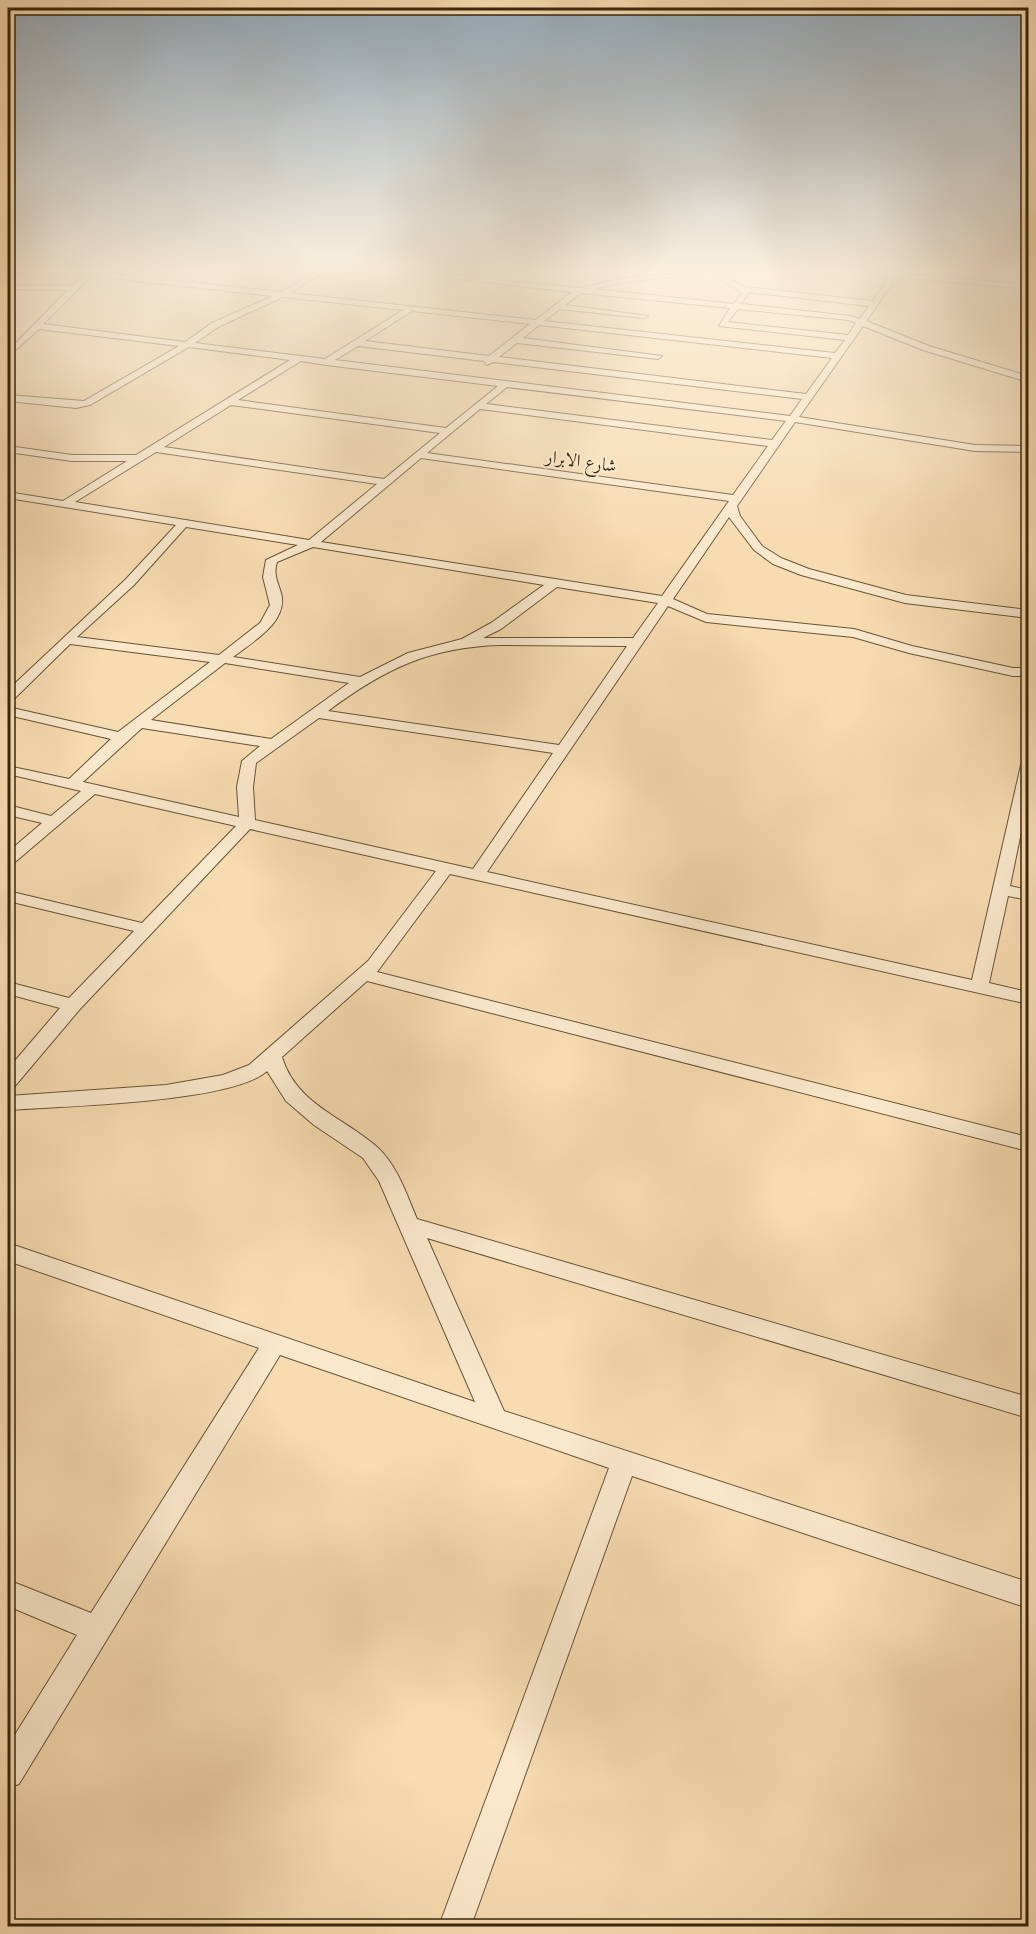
<svg xmlns="http://www.w3.org/2000/svg" width="1036" height="1934" viewBox="0 0 1036 1934" font-family="Cardo,Amiri,serif">
  <style>
    .lines { fill: none; stroke-linecap: round; stroke-linejoin: round }
    .minor-casing { stroke: #685436; stroke-width: 2 }
    .minor { fill: #fae8cc; fill-rule: evenodd }
    .labels { text-anchor: middle; stroke-width: 4.5; stroke-linejoin: round; paint-order: stroke }
    .far-street-label { font-size: 18px; fill: #39270d; stroke: #fae8cc }
  </style>
  <rect width="100%" height="100%" fill="#f7dbb1"/>
  <filter id="stains"><feTurbulence type="fractalNoise" baseFrequency=".00333" numOctaves="4"/><feColorMatrix values="0 0 0 0 .2 0 0 0 0 .09 0 0 0 0 .02 0 0 0 .5 -.17"/></filter>
  <radialGradient id="worn" r=".72"><stop offset=".6" stop-color="#630" stop-opacity="0"/><stop offset="1" stop-color="#630" stop-opacity=".3"/></radialGradient>
  <g class="lines">
    <g class="minor-casing">
      <path id="minor" d="M88,271L281,292L317,271H326L290,293L536,320L572,292L389,271H412L579,288L626,278L714,271L745,287L872,301L890,277L847,271H898V273L1028,285V289L897,277L866,321L929,346L1028,376V382L923,350L863,326L799,417L975,445L1028,446V452L975,451L795,422L737,506L740,516L762,546L781,558L809,569L906,595L1028,610V618L905,603L801,575L773,564L754,550L729,517L673,599L707,614L854,629L912,646L1013,668H1028V676H1013L909,653L853,637L706,622L668,606L487,872L972,980L1021,765L1028,761V798L1010,886L1028,890V900L1008,896L989,983L1028,992V1004L450,874L377,972L1028,1137V1151L367,981L282,1057C296,1104 343,1117 377,1147C397,1165 407,1195 417,1219L1028,1397V1418L427,1238L504,1411L1028,1582V1608L632,1476L471,1926H439L609,1468L280,1355L19,1784L8,1788V1746L77,1635L8,1606V1580L91,1613L259,1348L8,1261V1243L475,1402L379,1181L363,1158L314,1125L286,1101L267,1071C232,1103 59,1106 8,1110V1096L166,1085L223,1075L249,1065L368,961L436,871L250,829L80,1009L15,1086L8,1088V1069L60,1008L8,994V982L69,998L134,931L8,901V891L142,923L236,826L95,794L14,863L8,865V852L42,823L8,815V805L51,816L81,791L8,774V766L69,779L111,739L8,715V707L118,732L210,662L70,644L13,700L8,701V690L126,579L176,525L8,498V492L63,501L127,461H72L8,452V446L72,455H136L290,360L189,347L90,405L76,408L8,401V395L84,401L179,346L39,329L8,357V351L68,290L8,289V285L73,286ZM708,273L740,291L742,293L734,304L593,289L626,282ZM92,276L273,296L212,323L185,342L43,324ZM749,292L869,306L860,319L850,316L741,304ZM581,293L730,308L719,326L845,340L835,353L544,321L560,309L644,318L648,316L565,305ZM283,297L403,310L325,359L195,343L218,327ZM738,309L849,320L856,323L848,335L728,322ZM412,311L530,324L489,356L365,341ZM539,325L832,358L806,394L499,357L517,343L658,359L662,356L523,338ZM358,346L484,361L487,365L493,362L802,399L790,416L335,360ZM301,361L326,365L498,386L446,428L238,400ZM507,387L786,421L772,440L486,404ZM231,405L440,433L384,479L164,447ZM480,409L768,446L733,495L427,453ZM156,452L377,484L309,540L75,502ZM421,458L729,501L662,596L321,542ZM186,527L298,545L266,560L263,577L270,605L260,623L219,655L77,637L134,585ZM313,547L544,585L491,623L462,639L408,653L360,677L233,657C252,642 289,622 281,593C278,582 273,575 277,562ZM557,587L658,603L633,638H483L501,629ZM500,645L627,646L559,745L328,711C384,669 430,647 500,645ZM225,663L349,683L271,739L151,720ZM319,718L553,753L473,869L255,820L253,787L256,763ZM142,728L260,746L242,761L237,787L239,817L83,782Z"/>
    </g>
    <use href="#minor" class="minor"/>
  </g>
  <linearGradient id="sky" x2="0" y2="1"><stop stop-color="#94abbc"/><stop offset="0.5" stop-color="#fbefdc"/><stop offset="1" stop-color="#fbefdc" stop-opacity="0"/></linearGradient>
  <rect width="1036" height="542" fill="url(#sky)"/>
  <g class="labels">
    <g class="far-street-label">
      <text transform="translate(581 461) rotate(8)" y="6">شارع الابرار</text>
    </g>
  </g>
  <rect width="1036" height="1934" fill="none" stroke="#f7dbb1" stroke-width="30"/>
  <rect x="9" y="9" width="1018" height="1916" fill="none" stroke="#39270d" stroke-width="3"/>
  <rect x="15" y="15" width="1006" height="1904" fill="none" stroke="#39270d" stroke-width="1.5"/>
  <rect width="100%" height="100%" filter="url(#stains)"/>
  <rect width="100%" height="100%" fill="url(#worn)"/>
</svg>
